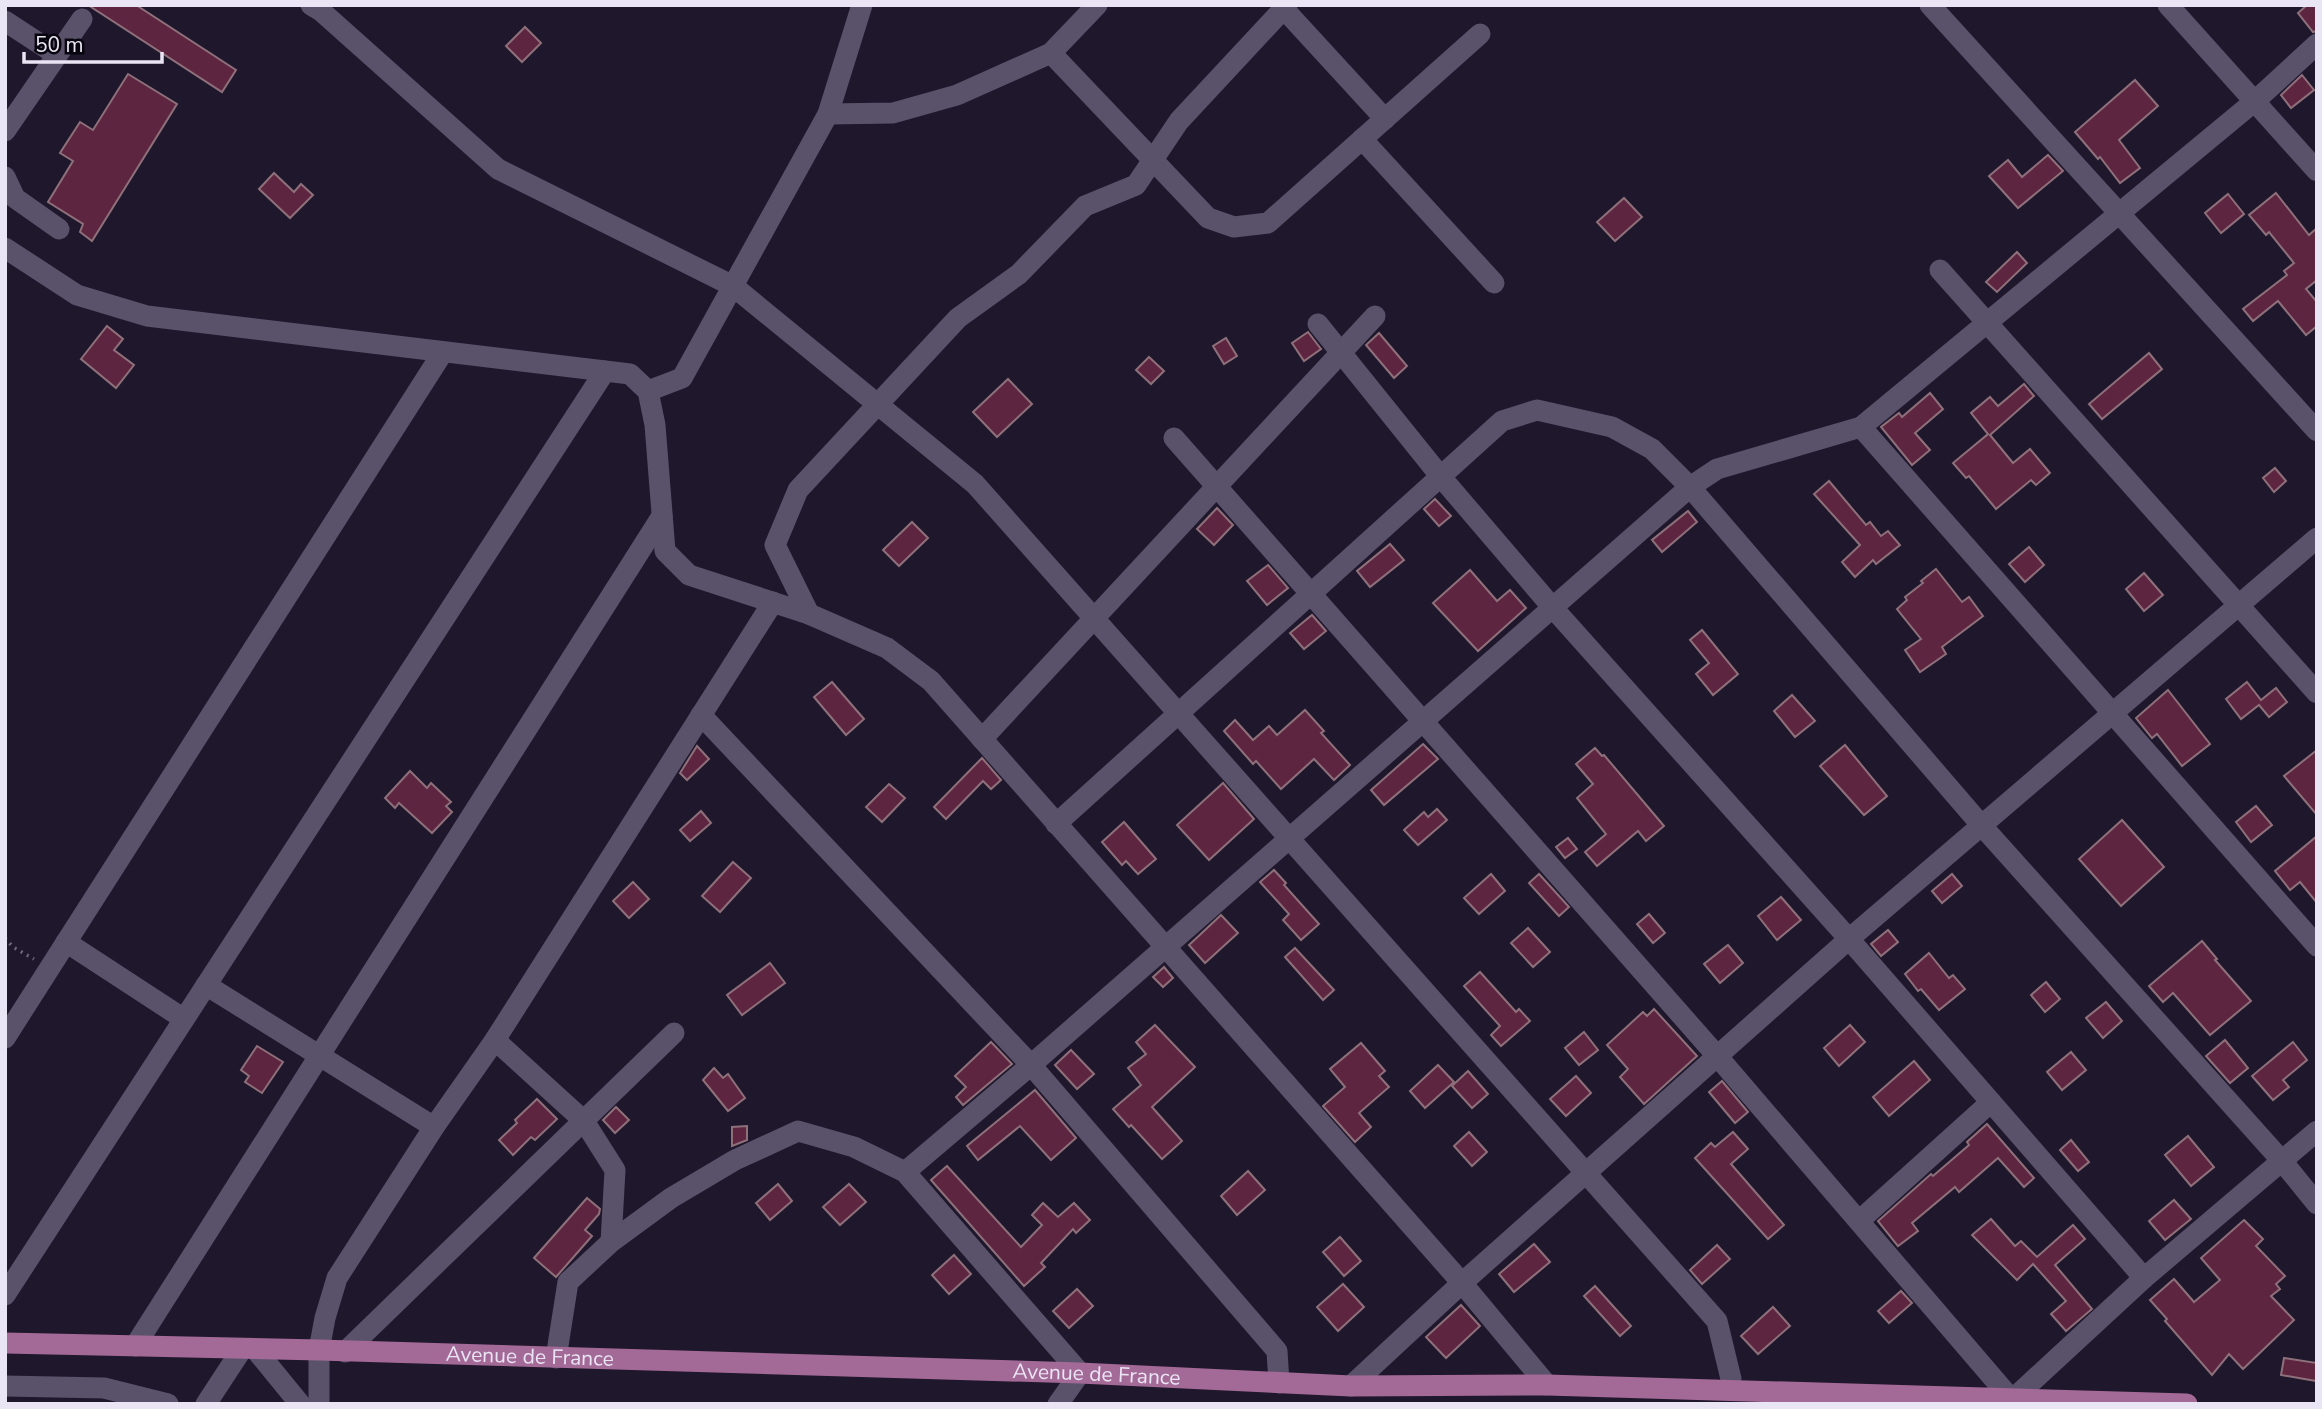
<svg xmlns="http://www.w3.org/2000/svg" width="2322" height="1409" viewBox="0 0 2322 1409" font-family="'Nunito Sans',sans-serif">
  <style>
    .building { fill: #5e2540; stroke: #8e707b; stroke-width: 2 }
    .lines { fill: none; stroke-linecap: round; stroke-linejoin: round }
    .path { stroke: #6e687a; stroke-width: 3.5; stroke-dasharray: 2 5; stroke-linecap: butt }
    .minor { stroke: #5a526a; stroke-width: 21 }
    .major { stroke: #a36997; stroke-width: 21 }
    .labels { text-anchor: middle; stroke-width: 7; stroke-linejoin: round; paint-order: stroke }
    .street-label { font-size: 21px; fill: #eae5f4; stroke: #07050d }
  </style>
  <rect width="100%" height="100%" fill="#1f172c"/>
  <g class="building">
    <path d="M88,5H136L236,70L222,92Z"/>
    <path d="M2307,5H2317V31L2313,32L2298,13Z"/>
    <path d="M525,27L541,43L522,62L506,46Z"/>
    <path d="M128,74L177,104L92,241L80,232L83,224L48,202L73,161L60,153L80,122L93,130Z"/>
    <path d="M2302,75L2314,90L2291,108L2281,95Z"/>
    <path d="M2135,80L2158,106L2119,140L2140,168L2120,183L2100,157L2098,159L2075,132Z"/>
    <path d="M2048,155L2063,171L2018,208L1989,176L2008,160L2022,177Z"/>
    <path d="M274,173L294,192L301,184L313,195L290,218L259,189Z"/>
    <path d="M2276,193L2309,235L2317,228V280L2306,289L2317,302V326L2306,335L2278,301L2253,321L2243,309L2287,275L2284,271L2294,263L2269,232L2266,235L2249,215Z"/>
    <path d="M2228,194L2244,214L2221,233L2205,213Z"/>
    <path d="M1624,198L1642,217L1615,241L1597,222Z"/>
    <path d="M2017,252L2027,263L1997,292L1986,282Z"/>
    <path d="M107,326L123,339L114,350L134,365L116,388L81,359Z"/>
    <path d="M1308,332L1321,349L1304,361L1292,343Z"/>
    <path d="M1379,333L1407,366L1394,378L1366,345Z"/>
    <path d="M1226,338L1237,356L1224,364L1213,346Z"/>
    <path d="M2149,353L2162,369L2102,419L2089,404Z"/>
    <path d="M1149,357L1164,371L1151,384L1136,370Z"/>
    <path d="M1008,379L1032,404L997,437L973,412Z"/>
    <path d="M2024,384L2034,396L1990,435L2013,463L2030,449L2050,473L2036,485L2031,480L1996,509L1969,476L1966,478L1953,463L1988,434L1971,413L1990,397L1998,406Z"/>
    <path d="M1930,393L1943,409L1915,433L1930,450L1912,465L1881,427L1899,413L1902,417Z"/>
    <path d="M2275,468L2286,481L2274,492L2263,478Z"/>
    <path d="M1829,481L1866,525L1870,522L1881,536L1888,531L1900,545L1876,564L1873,560L1855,577L1842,562L1860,545L1814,494Z"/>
    <path d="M1435,499L1451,516L1439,526L1424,509Z"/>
    <path d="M1217,508L1233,525L1214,545L1197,529Z"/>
    <path d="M1688,511L1697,522L1662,552L1652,540Z"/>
    <path d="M912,522L928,538L899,566L883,550Z"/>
    <path d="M1390,544L1404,560L1370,587L1357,571Z"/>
    <path d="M2029,547L2044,565L2025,582L2009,564Z"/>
    <path d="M1268,565L1288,588L1267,605L1247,581Z"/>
    <path d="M1936,569L1962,602L1969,597L1983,616L1942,647L1946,654L1920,672L1905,650L1921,639L1897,609L1907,600L1905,597L1923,583L1921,581Z"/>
    <path d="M1470,570L1497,601L1510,590L1526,608L1478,651L1433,603Z"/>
    <path d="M2144,573L2163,595L2144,611L2126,589Z"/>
    <path d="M1312,615L1326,631L1304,649L1290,633Z"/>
    <path d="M1702,630L1738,674L1713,695L1696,674L1709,663L1690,640Z"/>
    <path d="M832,682L864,719L846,735L814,697Z"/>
    <path d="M2247,682L2261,700L2276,688L2287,702L2269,717L2259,705L2241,719L2226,699Z"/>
    <path d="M2168,690L2210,744L2182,766L2157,734L2152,738L2136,718Z"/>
    <path d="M1792,695L1815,721L1795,737L1774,711Z"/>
    <path d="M1305,710L1324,731L1321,733L1350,765L1334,780L1314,759L1281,789L1256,761L1253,764L1224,731L1235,720L1253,740L1269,726L1277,735Z"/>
    <path d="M1423,744L1438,759L1384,805L1371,790Z"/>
    <path d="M1845,745L1887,796L1864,815L1820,766Z"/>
    <path d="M697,746L709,759L687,780L680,773Z"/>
    <path d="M1595,748L1602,756L1604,755L1664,826L1646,841L1638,831L1597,866L1585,852L1606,834L1577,798L1593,784L1576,764Z"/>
    <path d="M2317,750V815L2284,776Z"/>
    <path d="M982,758L1001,780L991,789L983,781L946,819L934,807Z"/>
    <path d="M410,771L427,788L431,783L451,802L446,806L452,812L432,833L399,803L395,808L385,798Z"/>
    <path d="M1223,783L1254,819L1209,860L1177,825Z"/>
    <path d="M889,784L905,798L882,822L866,807Z"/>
    <path d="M2256,806L2272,825L2251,842L2236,822Z"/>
    <path d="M1437,809L1447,820L1418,845L1404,830L1424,812L1428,817Z"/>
    <path d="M701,811L711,823L690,841L680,830Z"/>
    <path d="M2122,820L2164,867L2121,906L2079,859Z"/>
    <path d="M1124,822L1156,859L1138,874L1126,861L1122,865L1102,842Z"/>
    <path d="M2317,836V903L2300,882L2290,890L2275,871Z"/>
    <path d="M1568,838L1577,849L1565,858L1556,847Z"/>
    <path d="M733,862L751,878L720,912L702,896Z"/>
    <path d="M1274,870L1286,883L1284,885L1319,924L1301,940L1283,920L1289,914L1260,882Z"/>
    <path d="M1491,874L1505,891L1479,914L1464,898Z"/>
    <path d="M1539,874L1569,907L1559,916L1529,883Z"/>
    <path d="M1952,874L1962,886L1942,903L1932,891Z"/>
    <path d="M633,882L649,899L629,918L613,901Z"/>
    <path d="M1781,897L1801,920L1777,940L1758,916Z"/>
    <path d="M1649,914L1665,933L1653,943L1637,924Z"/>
    <path d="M1221,915L1238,933L1205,963L1189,945Z"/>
    <path d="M1528,928L1550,952L1533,967L1511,943Z"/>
    <path d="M1888,930L1898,942L1881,956L1871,944Z"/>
    <path d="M2202,941L2217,959L2215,960L2251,1001L2210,1035L2173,993L2163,1002L2149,986Z"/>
    <path d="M1728,945L1743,963L1720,983L1704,964Z"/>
    <path d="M1295,948L1334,990L1323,1000L1285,957Z"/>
    <path d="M1929,953L1949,978L1953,975L1965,989L1939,1010L1921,989L1918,991L1905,974Z"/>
    <path d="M770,963L785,983L742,1015L727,995Z"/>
    <path d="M1164,967L1173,978L1163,987L1153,977Z"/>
    <path d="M1480,972L1516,1012L1519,1009L1530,1021L1501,1046L1491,1035L1500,1026L1464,986Z"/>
    <path d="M2046,982L2060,999L2045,1012L2031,995Z"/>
    <path d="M2106,1002L2122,1021L2103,1038L2086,1018Z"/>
    <path d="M1654,1009L1697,1056L1644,1104L1620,1077L1628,1069L1607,1045L1643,1012L1647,1016Z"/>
    <path d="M1155,1025L1195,1067L1152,1107L1182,1141L1162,1159L1131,1125L1129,1127L1113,1109L1141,1085L1128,1068L1146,1054L1136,1042Z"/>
    <path d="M1850,1025L1865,1042L1839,1066L1824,1048Z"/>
    <path d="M1584,1032L1598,1050L1579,1065L1565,1048Z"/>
    <path d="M2225,1040L2248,1068L2230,1083L2206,1056Z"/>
    <path d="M991,1042L1012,1064L963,1105L956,1097L966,1087L955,1076Z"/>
    <path d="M2293,1042L2307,1060L2283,1080L2289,1087L2273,1100L2252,1076Z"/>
    <path d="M1361,1043L1385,1071L1379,1076L1389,1087L1359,1113L1371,1127L1355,1142L1323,1106L1345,1087L1330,1069Z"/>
    <path d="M257,1046L283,1062L262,1093L245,1082L249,1076L241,1070Z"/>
    <path d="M1071,1050L1094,1074L1077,1089L1055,1065Z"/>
    <path d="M2071,1052L2086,1070L2062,1090L2047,1072Z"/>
    <path d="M1914,1061L1930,1080L1889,1116L1873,1097Z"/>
    <path d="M1438,1065L1454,1082L1425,1108L1410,1091Z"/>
    <path d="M714,1068L723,1078L728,1074L745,1098L728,1111L703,1080Z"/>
    <path d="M1468,1071L1488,1094L1472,1108L1452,1086Z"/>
    <path d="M1576,1076L1591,1093L1566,1116L1550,1099Z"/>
    <path d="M1722,1081L1748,1112L1735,1123L1709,1092Z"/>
    <path d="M1035,1090L1076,1138L1051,1160L1020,1126L978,1160L967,1146Z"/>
    <path d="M537,1099L557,1119L535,1140L531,1137L513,1155L499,1140L517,1123L515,1120Z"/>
    <path d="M616,1107L629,1120L615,1133L603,1120Z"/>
    <path d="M1987,1124L2034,1178L2024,1187L1998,1158L1959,1192L1955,1187L1912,1223L1918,1231L1898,1246L1878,1221L1931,1174L1933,1176L1969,1145L1967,1142Z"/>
    <path d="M747,1126V1140L732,1146V1127Z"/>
    <path d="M1469,1132L1487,1152L1472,1166L1454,1146Z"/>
    <path d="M1733,1132L1748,1149L1731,1164L1784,1225L1768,1239L1695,1158L1711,1143L1715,1147Z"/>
    <path d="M2188,1136L2214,1167L2191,1186L2165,1155Z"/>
    <path d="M2071,1140L2089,1162L2078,1171L2060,1150Z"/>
    <path d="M947,1166L1021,1247L1042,1225L1032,1215L1043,1203L1058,1217L1074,1203L1090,1220L1076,1233L1073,1229L1041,1263L1045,1267L1024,1286L931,1180Z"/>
    <path d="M1248,1171L1265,1190L1237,1215L1221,1196Z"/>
    <path d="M778,1184L792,1201L770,1220L756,1203Z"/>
    <path d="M849,1184L866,1202L840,1225L823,1207Z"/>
    <path d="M587,1198L600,1209L599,1214L585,1230L592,1236L556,1277L534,1258Z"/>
    <path d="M2174,1200L2191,1219L2165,1240L2149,1221Z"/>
    <path d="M1991,1219L2015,1246L2021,1241L2037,1257L2073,1225L2085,1239L2055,1265L2092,1309L2066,1331L2051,1314L2066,1301L2033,1264L2017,1280L1972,1235Z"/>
    <path d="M2244,1220L2263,1239L2256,1246L2285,1276L2276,1284L2280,1289L2271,1296L2294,1320L2243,1369L2229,1354L2212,1375L2165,1321L2167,1319L2150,1300L2174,1279L2194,1302L2220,1280L2201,1258Z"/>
    <path d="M1340,1237L1361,1261L1344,1276L1323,1252Z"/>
    <path d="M1534,1244L1550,1262L1514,1292L1499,1274Z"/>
    <path d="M1717,1245L1730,1259L1702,1284L1690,1270Z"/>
    <path d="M954,1255L971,1274L949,1294L932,1275Z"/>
    <path d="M1343,1284L1364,1307L1338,1331L1317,1307Z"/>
    <path d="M1595,1286L1631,1326L1620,1336L1584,1296Z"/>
    <path d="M1077,1289L1093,1306L1069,1328L1053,1311Z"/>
    <path d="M1901,1291L1912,1303L1889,1323L1878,1311Z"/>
    <path d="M1461,1305L1480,1326L1446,1358L1426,1337Z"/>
    <path d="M1773,1307L1790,1326L1758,1354L1741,1336Z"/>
    <path d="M2284,1358L2317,1363L2316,1381L2281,1375Z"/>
  </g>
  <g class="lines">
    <path class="path" d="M5,938L13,947L34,959"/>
    <g class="minor">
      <path d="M311,5L321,11L498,169L733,286L975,484L1717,1321L1731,1379"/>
      <path d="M1930,5L2317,431"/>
      <path d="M2168,5L2317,171"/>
      <path d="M1284,9L1385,119"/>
      <path d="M5,21L57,55"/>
      <path d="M1051,53L1208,218L1234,227L1268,223L1480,34"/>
      <path d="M828,114L893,113L957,95L1051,53L1097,5"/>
      <path d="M5,131L82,19"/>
      <path d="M1362,139L1494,283"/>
      <path d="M5,177L15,198L59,229"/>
      <path d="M5,248L77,295L147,316L630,374L648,391L655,425L665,551L689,575L809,614L887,648L931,681L1462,1283L1547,1385"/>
      <path d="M1940,270L2317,693"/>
      <path d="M1318,324L1441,477L1553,608L1849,939L2144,1278"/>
      <path d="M648,391L682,378L828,114L862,5"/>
      <path d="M1861,427L2317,946"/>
      <path d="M1174,438L1718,1057L2012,1400L2144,1278L2317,1131"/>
      <path d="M809,614L775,545L798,490L958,318L1019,274L1085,206L1136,185L1179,121L1287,5"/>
      <path d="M701,715L1031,1065L1277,1351L1279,1383"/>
      <path d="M982,739L1375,316"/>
      <path d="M1056,824L1502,421L1537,410L1612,427L1652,449L1690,487L1982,826L2282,1161L2317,1204"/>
      <path d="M66,942L184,1019"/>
      <path d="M206,985L434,1127"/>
      <path d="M5,1038L443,352"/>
      <path d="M495,1040L584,1121L615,1170L611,1242"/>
      <path d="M905,1172L1031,1065L1690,487L1717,469L1861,427L2255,101L2317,44"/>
      <path d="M1859,1221L1991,1102"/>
      <path d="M5,1295L605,371"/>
      <path d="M135,1346L662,516"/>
      <path d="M255,1349L300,1404"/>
      <path d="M345,1352L674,1033"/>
      <path d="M556,1358L568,1282L611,1242L671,1198L735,1160L798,1131L854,1147L905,1172L1080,1373L1058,1404"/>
      <path d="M5,1386L104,1388L168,1404"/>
      <path d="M1351,1386L1462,1283L1849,939L2317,538"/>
      <path d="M206,1404L242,1349"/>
      <path d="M319,1404V1350L325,1318L337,1278L434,1127L495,1040L773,602"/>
    </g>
    <path class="major" id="s1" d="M5,1343L319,1350L1080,1373L1351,1386L1547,1385L2187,1404"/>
  </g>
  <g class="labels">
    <g class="street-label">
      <text dy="7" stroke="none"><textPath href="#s1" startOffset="525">Avenue de France</textPath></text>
      <text dy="7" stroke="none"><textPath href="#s1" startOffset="1092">Avenue de France</textPath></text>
    </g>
  </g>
  <rect width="2322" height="1409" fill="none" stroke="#eae5f4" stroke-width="14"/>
  <path d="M24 52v10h138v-10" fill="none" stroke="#eae5f4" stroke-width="3.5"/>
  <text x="35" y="52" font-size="21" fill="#eae5f4" stroke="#07050d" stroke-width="5" paint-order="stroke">50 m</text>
</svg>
